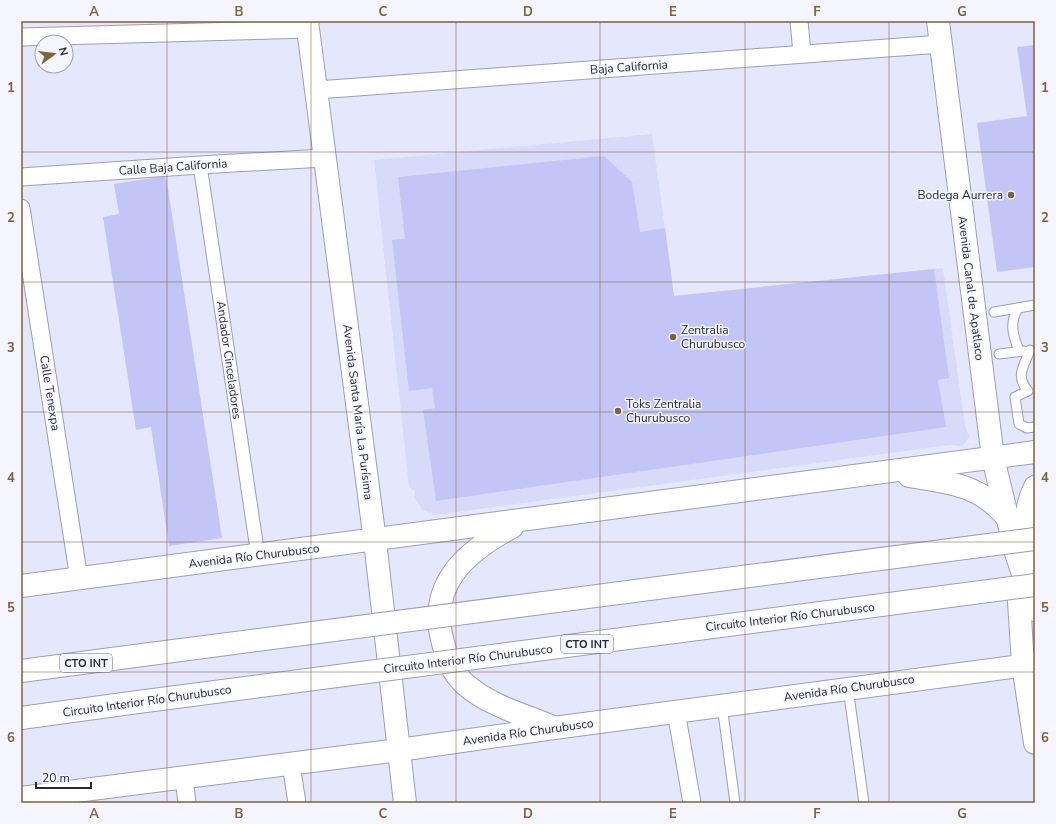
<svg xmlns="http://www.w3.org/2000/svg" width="1056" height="824" viewBox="0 0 1056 824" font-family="'Nunito Sans',sans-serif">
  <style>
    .built { fill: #d8daf9 }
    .building { fill: #c2c5f6 }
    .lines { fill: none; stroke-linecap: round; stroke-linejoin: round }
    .service-casing { stroke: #9c9eb4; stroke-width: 11 }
    .pedestrian-casing { stroke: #9c9eb4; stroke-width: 15 }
    .minor-casing { stroke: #9c9eb4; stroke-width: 19 }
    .tertiary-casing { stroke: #9c9eb4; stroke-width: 24 }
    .secondary-casing { stroke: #9c9eb4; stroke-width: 24 }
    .primary-casing { stroke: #9c9eb4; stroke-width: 24 }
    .motorway-casing { stroke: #9c9eb4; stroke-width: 24 }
    .service { stroke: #fff; stroke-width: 9 }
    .pedestrian { stroke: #fff; stroke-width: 13 }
    .minor { stroke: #fff; stroke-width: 17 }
    .tertiary { stroke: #fff; stroke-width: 22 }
    .secondary { stroke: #fff; stroke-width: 22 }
    .primary { stroke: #fff; stroke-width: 22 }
    .motorway { stroke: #fff; stroke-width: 22 }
    .motorway-bridge-casing { stroke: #9c9eb4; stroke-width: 24; stroke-linecap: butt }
    .motorway-bridge { stroke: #fff; stroke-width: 22 }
    .grid { fill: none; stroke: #7d6335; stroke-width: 1; stroke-opacity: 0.55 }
    .poi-dot { fill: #7d6335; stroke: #f4f5ff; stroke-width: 1.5 }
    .labels { text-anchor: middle; stroke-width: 3; stroke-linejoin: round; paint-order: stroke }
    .shield { fill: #f4f5ff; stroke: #666670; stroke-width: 1 }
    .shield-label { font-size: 11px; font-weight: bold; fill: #292932 }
    .street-label { font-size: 12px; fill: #292932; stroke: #f4f5ff }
    .poi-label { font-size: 12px; fill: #292932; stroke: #f4f5ff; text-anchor: start }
    .neatline { fill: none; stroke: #7d6335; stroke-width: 1.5 }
    .grid-label { font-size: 13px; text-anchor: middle; font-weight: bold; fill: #7d6335 }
  </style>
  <rect width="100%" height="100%" fill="#e5e7ff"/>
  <path class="built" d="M652,134L674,296L943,268L965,426L969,436L967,441L962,446L950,445L435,515L422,510L414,497L415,491L409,487L374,160Z"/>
  <g class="building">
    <path d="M1035,45V267L997,272L977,123L1027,116L1017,47Z"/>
    <path d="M604,156L632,182L640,232L665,228L674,296L934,269L949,378L938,380L946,427L436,501L423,410L435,408L432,388L409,391L392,240L405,239L398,177Z"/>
    <path d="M166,176L222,538L169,546L151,427L136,430L103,217L119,214L114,184Z"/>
  </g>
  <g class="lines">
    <g class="service-casing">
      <g id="service">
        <path d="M994,312L1018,308"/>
        <path d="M1030,350C1024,366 1015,376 1028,391L1015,397L1019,424L1027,428L1035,427"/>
        <path d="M1019,351C1013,335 1009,324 1018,308L1035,305"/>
        <path d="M999,354L1024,351"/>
        <path d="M848,688L864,803"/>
        <path d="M722,705L735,803"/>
      </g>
    </g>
    <g class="pedestrian-casing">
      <path id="pedestrian" d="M200,165L258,556"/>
    </g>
    <g class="minor-casing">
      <g id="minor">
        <path d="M799,21L802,53"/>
        <path d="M21,37L309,29"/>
        <path d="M317,90L941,44"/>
        <path d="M21,177L200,165L324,158"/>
        <path d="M21,208L79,579"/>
        <path d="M676,711L692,803"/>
        <path d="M291,764L297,803"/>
        <path d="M184,778L187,803"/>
      </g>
    </g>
    <g class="tertiary-casing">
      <g id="tertiary">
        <path d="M938,21L993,458L1016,553L1035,610"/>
        <path d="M1018,586L1023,665L1035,743"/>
      </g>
    </g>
    <g class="secondary-casing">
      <g id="secondary">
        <path d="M909,476C950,483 981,484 1009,520"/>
        <path d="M1035,487C1021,515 1027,539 1035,567"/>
        <path d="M512,527C465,552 427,585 443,643C447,659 453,674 466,685C490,706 525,715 553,727"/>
        <path d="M21,586L1035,452"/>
        <path d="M21,798L399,750L554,728L1035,664"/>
      </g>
    </g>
    <g class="primary-casing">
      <path id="primary" d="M307,21L375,541L405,803"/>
    </g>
    <g class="motorway-casing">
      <g id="motorway">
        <path d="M21,671L150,654"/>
        <path d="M21,718L138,702"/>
      </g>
    </g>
    <use href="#service" class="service"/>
    <use href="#pedestrian" class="pedestrian"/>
    <use href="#minor" class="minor"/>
    <use href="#tertiary" class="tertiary"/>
    <use href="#secondary" class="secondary"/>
    <use href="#primary" class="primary"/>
    <use href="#motorway" class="motorway"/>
    <g class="motorway-bridge-casing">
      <g id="motorway-bridge">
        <path d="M150,654L1035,539"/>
        <path d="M138,702L1035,585"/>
      </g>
    </g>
    <use href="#motorway-bridge" class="motorway-bridge"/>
  </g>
  <path class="grid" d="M167,21V803M311,21V803M456,21V803M600,21V803M745,21V803M889,21V803M21,152H1035M21,282H1035M21,412H1035M21,542H1035M21,672H1035"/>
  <g class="poi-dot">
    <circle cx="1011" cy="195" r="4"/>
    <circle cx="673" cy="337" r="4"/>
    <circle cx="618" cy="411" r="4"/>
  </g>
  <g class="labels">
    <g class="shield">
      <rect x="561" y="635" width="52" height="18" rx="3"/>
      <rect x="60" y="654" width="52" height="18" rx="3"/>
    </g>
    <g class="shield-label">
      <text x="587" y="648">CTO INT</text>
      <text x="86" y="667">CTO INT</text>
    </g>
    <g class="street-label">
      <text transform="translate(629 67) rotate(-4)" y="4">Baja California</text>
      <text transform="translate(173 167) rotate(-4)" y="4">Calle Baja California</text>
      <text transform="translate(971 288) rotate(83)" y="4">Avenida Canal de Apatlaco</text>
      <text transform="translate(229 360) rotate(82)" y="4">Andador Cinceladores</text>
      <text transform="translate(50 393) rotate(81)" y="4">Calle Tenexpa</text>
      <text transform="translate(358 412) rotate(83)" y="4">Avenida Santa María La Purísima</text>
      <text transform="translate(254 556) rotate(-7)" y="4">Avenida Río Churubusco</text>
      <text transform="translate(790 617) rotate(-7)" y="4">Circuito Interior Río Churubusco</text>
      <text transform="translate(468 659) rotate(-7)" y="4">Circuito Interior Río Churubusco</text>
      <text transform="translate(849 688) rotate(-8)" y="4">Avenida Río Churubusco</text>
      <text transform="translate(147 701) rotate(-8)" y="4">Circuito Interior Río Churubusco</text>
      <text transform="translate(528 732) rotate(-8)" y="4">Avenida Río Churubusco</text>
    </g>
    <g class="poi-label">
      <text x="1003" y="199" text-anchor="end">Bodega Aurrera</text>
      <text x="681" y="334">Zentralia<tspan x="681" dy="14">Churubusco</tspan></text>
      <text x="626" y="408">Toks Zentralia<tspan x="626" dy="14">Churubusco</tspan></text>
    </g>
  </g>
  <rect width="1056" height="824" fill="none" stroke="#f4f5ff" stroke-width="44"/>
  <g transform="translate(54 54) rotate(75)"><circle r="19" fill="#f4f5ff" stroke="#a3a3ad"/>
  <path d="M0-3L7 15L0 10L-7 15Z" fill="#7d6335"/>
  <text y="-6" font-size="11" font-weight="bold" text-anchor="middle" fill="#292932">N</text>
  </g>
  <path d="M36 782v6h55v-6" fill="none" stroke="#292932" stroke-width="2"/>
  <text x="42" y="782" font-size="12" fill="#292932" stroke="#f4f5ff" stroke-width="3" paint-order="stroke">20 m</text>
  <rect x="22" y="22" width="1012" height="780" class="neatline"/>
  <g class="grid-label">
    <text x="94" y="16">A</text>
    <text x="239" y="16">B</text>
    <text x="383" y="16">C</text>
    <text x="528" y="16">D</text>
    <text x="673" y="16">E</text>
    <text x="817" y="16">F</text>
    <text x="962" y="16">G</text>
    <text x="11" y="92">1</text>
    <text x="1045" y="92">1</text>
    <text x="11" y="222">2</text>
    <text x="1045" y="222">2</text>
    <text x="11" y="352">3</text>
    <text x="1045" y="352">3</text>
    <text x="11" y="482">4</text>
    <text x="1045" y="482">4</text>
    <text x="11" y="612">5</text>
    <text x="1045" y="612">5</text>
    <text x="11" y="742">6</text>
    <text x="1045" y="742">6</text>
    <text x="94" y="818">A</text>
    <text x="239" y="818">B</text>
    <text x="383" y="818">C</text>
    <text x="528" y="818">D</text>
    <text x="673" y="818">E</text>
    <text x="817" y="818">F</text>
    <text x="962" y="818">G</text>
  </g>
</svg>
